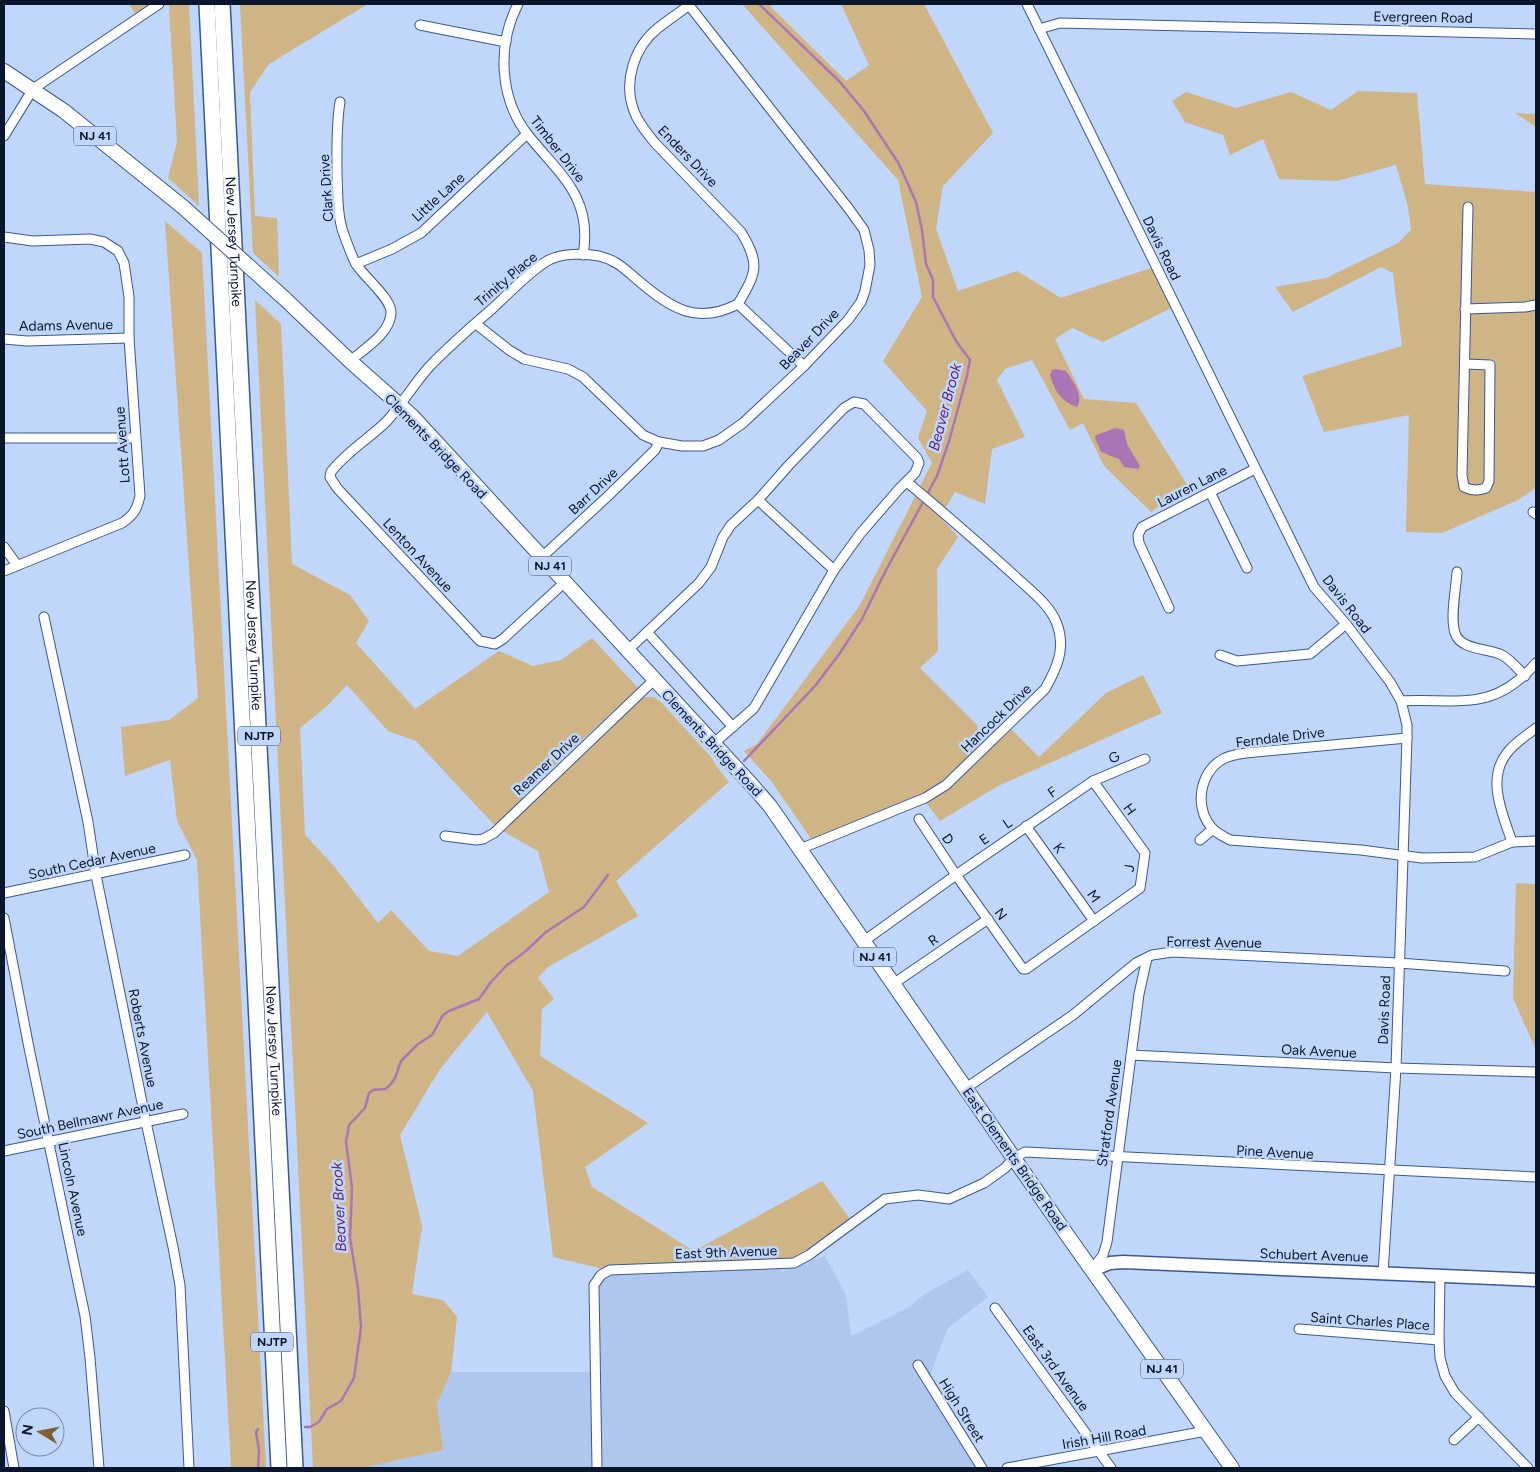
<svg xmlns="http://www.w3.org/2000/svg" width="1540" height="1472" viewBox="0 0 1540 1472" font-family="Figtree,sans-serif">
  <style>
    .built { fill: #afc7ee }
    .green { fill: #cfb485; fill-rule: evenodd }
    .water { fill: #ab75b5 }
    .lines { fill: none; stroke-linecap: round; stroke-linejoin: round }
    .stream { stroke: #ab75b5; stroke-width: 2.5 }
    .street-casing { stroke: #3b598d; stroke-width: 11 }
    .secondary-casing { stroke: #3b598d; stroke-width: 15 }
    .primary-casing { stroke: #3b598d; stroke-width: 16 }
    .highway-casing { stroke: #3b598d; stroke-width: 18 }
    .street { stroke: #fff; stroke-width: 9 }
    .secondary { stroke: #fff; stroke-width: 12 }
    .primary { stroke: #fff; stroke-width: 14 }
    .highway { stroke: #fff; stroke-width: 15 }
    .primary-bridge-casing { stroke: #3b598d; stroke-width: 16; stroke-linecap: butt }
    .primary-bridge { stroke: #fff; stroke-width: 14 }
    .labels { text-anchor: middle; stroke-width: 5; stroke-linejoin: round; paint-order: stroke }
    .shield { fill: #c0d6fa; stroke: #415069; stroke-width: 1 }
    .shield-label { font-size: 12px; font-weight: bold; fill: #0a162b }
    .street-label { font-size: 14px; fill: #0a162b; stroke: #c0d6fa }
    .water-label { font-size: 15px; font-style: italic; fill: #642271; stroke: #c0d6fa }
  </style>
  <rect width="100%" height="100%" fill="#c0d6fa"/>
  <path class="built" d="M825,1256L846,1295L851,1336L909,1307L925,1294L968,1270L988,1297L948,1328L927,1383L984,1468H362L443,1450L437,1404L451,1372H602L594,1327L599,1268L781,1266V1272Z"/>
  <g class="green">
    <path d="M129,4H164L138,18Z"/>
    <path d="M169,4H189L199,206L168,178L177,142Z"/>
    <path d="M240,4H368L269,64L250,92L255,216L277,218L279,277L253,253Z"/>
    <path d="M742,4H768L846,81L869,65L841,4H924L993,133L943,186L936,229L958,291L1017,271L1061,298L1154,267L1173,307L1103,342L1072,328L1055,339L1084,399L1136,403L1188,486L1151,512L1104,466L1083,423L1070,430L1032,360L1005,369L997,380L1025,437L992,449L985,504L955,492L940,517L958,537L937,569L938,651L920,668L977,725L983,754L1011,729L1039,757L1106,693L1143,675L1162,713L998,786L940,821L921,796L814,843L771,781L744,751L757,744L860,605L932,463L918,438L927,411L883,361L922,297L898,180Z"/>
    <path d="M1358,91L1417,93L1425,184L1536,192V488L1518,500L1442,533L1406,532L1409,415L1324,432L1302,376L1402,346L1393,273L1381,267L1293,312L1275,287L1326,278L1398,243L1411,230L1408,207L1396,165L1337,181L1279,179L1263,139L1230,155L1223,135L1185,122L1172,101L1186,92L1236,108L1291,92L1331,110Z"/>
    <path d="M1515,113L1536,114V127Z"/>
    <path d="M165,221L202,253L266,1468H231L197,860L177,821L170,760L125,776L121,727L169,720L198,698Z"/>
    <path d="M255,300L281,324L292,564L350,595L369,621L356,643L415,709L499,651L533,666L561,660L592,638L638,688L522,796L530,802L642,697H654L660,701L712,758L715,764L729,782L616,881L638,916L548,967L538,978L554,999L542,1009L540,1056L648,1123L585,1167L592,1187L694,1251L822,1181L853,1223L781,1266L599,1268L553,1257L533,1091L487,1012L440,1069L400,1135L422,1226L412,1294L443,1300L457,1317L451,1372L437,1404L443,1450L362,1468H313ZM347,685L388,731L416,741L497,828L538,851L549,892L458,956L429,951L391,910L378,923L333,865L305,835L300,728L326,707Z"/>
    <path d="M1516,883L1536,884V1050L1513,998Z"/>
  </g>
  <g class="water">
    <path d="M1056,369L1066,371C1072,380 1085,396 1077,407C1061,402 1054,390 1050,375L1052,370Z"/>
    <path d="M1116,428L1124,430L1127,444L1140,466L1138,469L1124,467L1119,459L1101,452L1095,438L1096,435Z"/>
  </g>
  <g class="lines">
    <g class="stream">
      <path d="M744,761L815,686L840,653L862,619L884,574L937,476L949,441L967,376L970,360L956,341L933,297V280L926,264L922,230L916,202L899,164L864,111L839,81L759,4"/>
      <path d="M305,1427H310L319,1422L327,1409L341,1401L354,1378L361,1327L358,1288L350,1238L352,1188L346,1142L349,1125L365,1108L369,1093L373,1090L385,1089L390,1085L395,1078L401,1061L418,1044L432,1035L443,1015L449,1011L479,999L491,982L506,966L526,951L546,932L584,907L608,875"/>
      <path d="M258,1468L259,1450L256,1432L258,1429"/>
    </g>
    <g class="street-casing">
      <g id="street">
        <path d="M518,4C497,45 499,98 528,135C560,175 593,197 583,255"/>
        <path d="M1027,4L1314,587L1346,624L1390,682L1401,701L1407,725V738L1396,1068L1383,1273"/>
        <path d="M689,5C679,13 668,20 658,28C634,47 623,82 634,111C638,123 647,133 655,143L741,232C761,265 756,273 738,304"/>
        <path d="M420,25L506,42"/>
        <path d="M1039,29L1060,23L1536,34"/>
        <path d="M340,102C336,126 337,150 337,175C338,195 337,216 344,235C348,245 351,255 356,264C364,277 392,299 391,313C390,334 364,349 350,361"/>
        <path d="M4,136L33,89L159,4"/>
        <path d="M4,237L33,241L90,239L104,242L118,251L124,263L129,297V338L140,496C137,509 134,515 122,523L4,571"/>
        <path d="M356,264L392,249L421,233L527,134"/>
        <path d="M738,304L804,366"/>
        <path d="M1465,309L1525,307L1536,305"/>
        <path d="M476,324L509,350L524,359L568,369L583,377L643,435L659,442L682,446H703L719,440L743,423L804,366L848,320L861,302L865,291L870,265L869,250L864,230L849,209L688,4"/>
        <path d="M4,339L27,341L129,338"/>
        <path d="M1465,364L1490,365L1489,481L1486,488C1478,491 1472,491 1464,487L1462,475L1468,207"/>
        <path d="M4,438H135"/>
        <path d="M1210,492L1247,568"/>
        <path d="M1533,512L1536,514"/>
        <path d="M4,547L17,565"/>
        <path d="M542,557L608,496L655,450L659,442"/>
        <path d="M1457,572C1456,589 1450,617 1455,633C1461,651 1489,648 1502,655C1511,660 1518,669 1525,676"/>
        <path d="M565,582L503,639L495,644L480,641L337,488L330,477L331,472C346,452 370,438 387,421C402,404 414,384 429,367C449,346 471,327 493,308C508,294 530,271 547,261C561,253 584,253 599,256C619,261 625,270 640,282C672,309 697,325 738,304"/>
        <path d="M1169,608L1139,543L1138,535L1142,527L1255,469"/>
        <path d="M44,617L88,822L96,875L146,1122L173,1247L180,1285L189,1468"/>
        <path d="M647,632L733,727"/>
        <path d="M627,651L699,583L711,567L723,537L731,525L758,500L789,465L844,408L854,402L864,404L917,458L919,463L915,473L899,489L860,534L834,570"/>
        <path d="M1220,655L1237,661L1310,654L1346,624"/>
        <path d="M1401,701C1459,698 1493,713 1536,663"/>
        <path d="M1407,738L1246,753C1239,754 1230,755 1223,759C1199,772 1193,810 1214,830C1218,834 1225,837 1230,840L1361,850L1422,858L1475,857L1512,842L1536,841"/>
        <path d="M713,744L754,708L834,570L758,500"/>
        <path d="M919,819L956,875L1023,969H1026L1140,888L1145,853L1093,781"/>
        <path d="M1026,826L1094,921"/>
        <path d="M445,836L476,840L483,839L494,833L654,680"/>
        <path d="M1200,840L1213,829"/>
        <path d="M1512,842C1503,815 1486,779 1507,753C1514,743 1526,736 1536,728"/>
        <path d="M800,849L925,798L946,785L1045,689C1057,668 1066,648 1057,624C1050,605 1031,591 1017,578C981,545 944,513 907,482"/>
        <path d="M4,893L185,855"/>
        <path d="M4,918L29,1048L85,1316L90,1358L99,1468"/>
        <path d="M864,941L956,875L1093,781L1145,759"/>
        <path d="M893,984L988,919"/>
        <path d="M1131,1055L1396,1068L1536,1072"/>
        <path d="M966,1088L1073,1015L1136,963L1152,955L1172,952L1399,963L1505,971"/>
        <path d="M4,1151L183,1114"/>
        <path d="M1092,1270L1103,1255L1107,1242L1139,994L1147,958"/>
        <path d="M1440,1276L1439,1340L1440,1358L1445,1376L1455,1393L1528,1468"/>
        <path d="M995,1308L1111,1468"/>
        <path d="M1299,1329L1439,1340"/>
        <path d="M918,1365L982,1468"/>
        <path d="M4,1411L14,1468"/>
        <path d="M1454,1440L1479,1417"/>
        <path d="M597,1468L594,1285L601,1275L610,1270L794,1263L809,1255L885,1199L918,1195L949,1199L984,1183L1005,1168L1014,1158L1025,1152L1536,1177"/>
        <path d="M1007,1468L1206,1431"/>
      </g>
    </g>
    <g class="secondary-casing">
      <path id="secondary" d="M1092,1270L1110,1263L1123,1262L1536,1280"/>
    </g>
    <g class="primary-casing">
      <g id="primary">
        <path d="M4,71L64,111L183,207"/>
        <path d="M284,298L350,361L412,416L750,783L770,806L1065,1232L1232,1468"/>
      </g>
    </g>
    <g class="highway-casing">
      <g id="highway">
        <path d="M207,4L279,1468"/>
        <path id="s1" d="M222,4L295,1468"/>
      </g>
    </g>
    <use href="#street" class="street"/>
    <use href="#secondary" class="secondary"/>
    <use href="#primary" class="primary"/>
    <use href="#highway" class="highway"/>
    <g class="primary-bridge-casing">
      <path id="primary-bridge" d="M183,207L284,298"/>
    </g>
    <use href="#primary-bridge" class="primary-bridge"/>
  </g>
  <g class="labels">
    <g class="shield">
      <rect x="74" y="126.5" width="42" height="19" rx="4"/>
      <rect x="529" y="556.5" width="42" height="19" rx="4"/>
      <rect x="238" y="726.5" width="42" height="19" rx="4"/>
      <rect x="854" y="947.5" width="42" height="19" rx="4"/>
      <rect x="251" y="1332.5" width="42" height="19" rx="4"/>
      <rect x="1141" y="1359.5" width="42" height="19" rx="4"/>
    </g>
    <g class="shield-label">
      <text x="95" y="140">NJ 41</text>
      <text x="550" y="570">NJ 41</text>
      <text x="259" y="740">NJTP</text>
      <text x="875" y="961">NJ 41</text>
      <text x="272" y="1346">NJTP</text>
      <text x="1162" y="1373">NJ 41</text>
    </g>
    <g class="street-label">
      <text transform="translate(1423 17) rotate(1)" y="5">Evergreen Road</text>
      <text transform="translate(558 149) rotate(52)" y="5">Timber Drive</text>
      <text transform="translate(688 156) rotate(46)" y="5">Enders Drive</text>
      <text transform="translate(326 188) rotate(-94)" y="5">Clark Drive</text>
      <text transform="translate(438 197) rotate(-42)" y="5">Little Lane</text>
      <text dy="5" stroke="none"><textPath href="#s1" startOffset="238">New Jersey Turnpike</textPath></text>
      <text transform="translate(1162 248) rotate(64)" y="5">Davis Road</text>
      <text transform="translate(506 279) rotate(-40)" y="5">Trinity Place</text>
      <text transform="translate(66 325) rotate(-1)" y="5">Adams Avenue</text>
      <text transform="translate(809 339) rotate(-46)" y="5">Beaver Drive</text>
      <text transform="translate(122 445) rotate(-94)" y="5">Lott Avenue</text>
      <text transform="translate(436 446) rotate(46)" y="5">Clements Bridge Road</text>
      <text transform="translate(1192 486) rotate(-27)" y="5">Lauren Lane</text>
      <text transform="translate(593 491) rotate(-43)" y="5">Barr Drive</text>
      <text transform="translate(418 555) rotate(47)" y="5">Lenton Avenue</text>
      <text transform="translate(1347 604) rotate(52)" y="5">Davis Road</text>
      <text dy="5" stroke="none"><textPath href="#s1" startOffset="642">New Jersey Turnpike</textPath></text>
      <text transform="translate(996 718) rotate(-44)" y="5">Hancock Drive</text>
      <text transform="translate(1280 737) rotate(-7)" y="5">Ferndale Drive</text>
      <text transform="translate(712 743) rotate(47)" y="5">Clements Bridge Road</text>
      <text transform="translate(1114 757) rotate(-23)" y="5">G</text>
      <text transform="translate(546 764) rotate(-43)" y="5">Reamer Drive</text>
      <text transform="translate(1052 792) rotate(-34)" y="5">F</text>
      <text transform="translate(1130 809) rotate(54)" y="5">H</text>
      <text transform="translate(1007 823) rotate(-35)" y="5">L</text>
      <text transform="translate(948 839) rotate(56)" y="5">D</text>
      <text transform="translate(984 839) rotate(-35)" y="5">E</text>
      <text transform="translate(1059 848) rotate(54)" y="5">K</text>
      <text transform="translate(92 861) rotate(-12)" y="5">South Cedar Avenue</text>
      <text transform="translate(1129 868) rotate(-82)" y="5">J</text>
      <text transform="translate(1094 896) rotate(56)" y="5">M</text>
      <text transform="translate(1001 914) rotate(54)" y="5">N</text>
      <text transform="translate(933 940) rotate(-34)" y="5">R</text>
      <text transform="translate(1214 942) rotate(1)" y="5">Forrest Avenue</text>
      <text transform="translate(1384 1010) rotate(-88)" y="5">Davis Road</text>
      <text transform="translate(143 1038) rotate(79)" y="5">Roberts Avenue</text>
      <text dy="5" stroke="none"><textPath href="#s1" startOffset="1048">New Jersey Turnpike</textPath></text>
      <text transform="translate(1319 1051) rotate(3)" y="5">Oak Avenue</text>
      <text transform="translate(1109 1113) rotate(-82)" y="5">Stratford Avenue</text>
      <text transform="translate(90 1119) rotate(-12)" y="5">South Bellmawr Avenue</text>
      <text transform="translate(1275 1152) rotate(3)" y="5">Pine Avenue</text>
      <text transform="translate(1015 1159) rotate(55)" y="5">East Clements Bridge Road</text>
      <text transform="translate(73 1189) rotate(78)" y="5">Lincoln Avenue</text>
      <text transform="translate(726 1252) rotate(-2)" y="5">East 9th Avenue</text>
      <text transform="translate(1314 1255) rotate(2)" y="5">Schubert Avenue</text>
      <text transform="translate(1370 1321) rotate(4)" y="5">Saint Charles Place</text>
      <text transform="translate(1056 1368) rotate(54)" y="5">East 3rd Avenue</text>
      <text transform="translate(962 1410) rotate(58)" y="5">High Street</text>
      <text transform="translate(1104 1437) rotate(-10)" y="5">Irish Hill Road</text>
    </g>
    <g class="water-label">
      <text transform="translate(945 407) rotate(-75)" y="5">Beaver Brook</text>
      <text transform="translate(339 1207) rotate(-93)" y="5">Beaver Brook</text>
    </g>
  </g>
  <rect width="1540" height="1472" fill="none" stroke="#0a162b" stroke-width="10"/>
  <g transform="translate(40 1432) rotate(280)"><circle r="24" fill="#c0d6fa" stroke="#7789a7"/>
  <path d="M0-4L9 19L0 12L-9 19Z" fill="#7c6233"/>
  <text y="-8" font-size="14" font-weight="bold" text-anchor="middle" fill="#0a162b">N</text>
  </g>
</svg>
